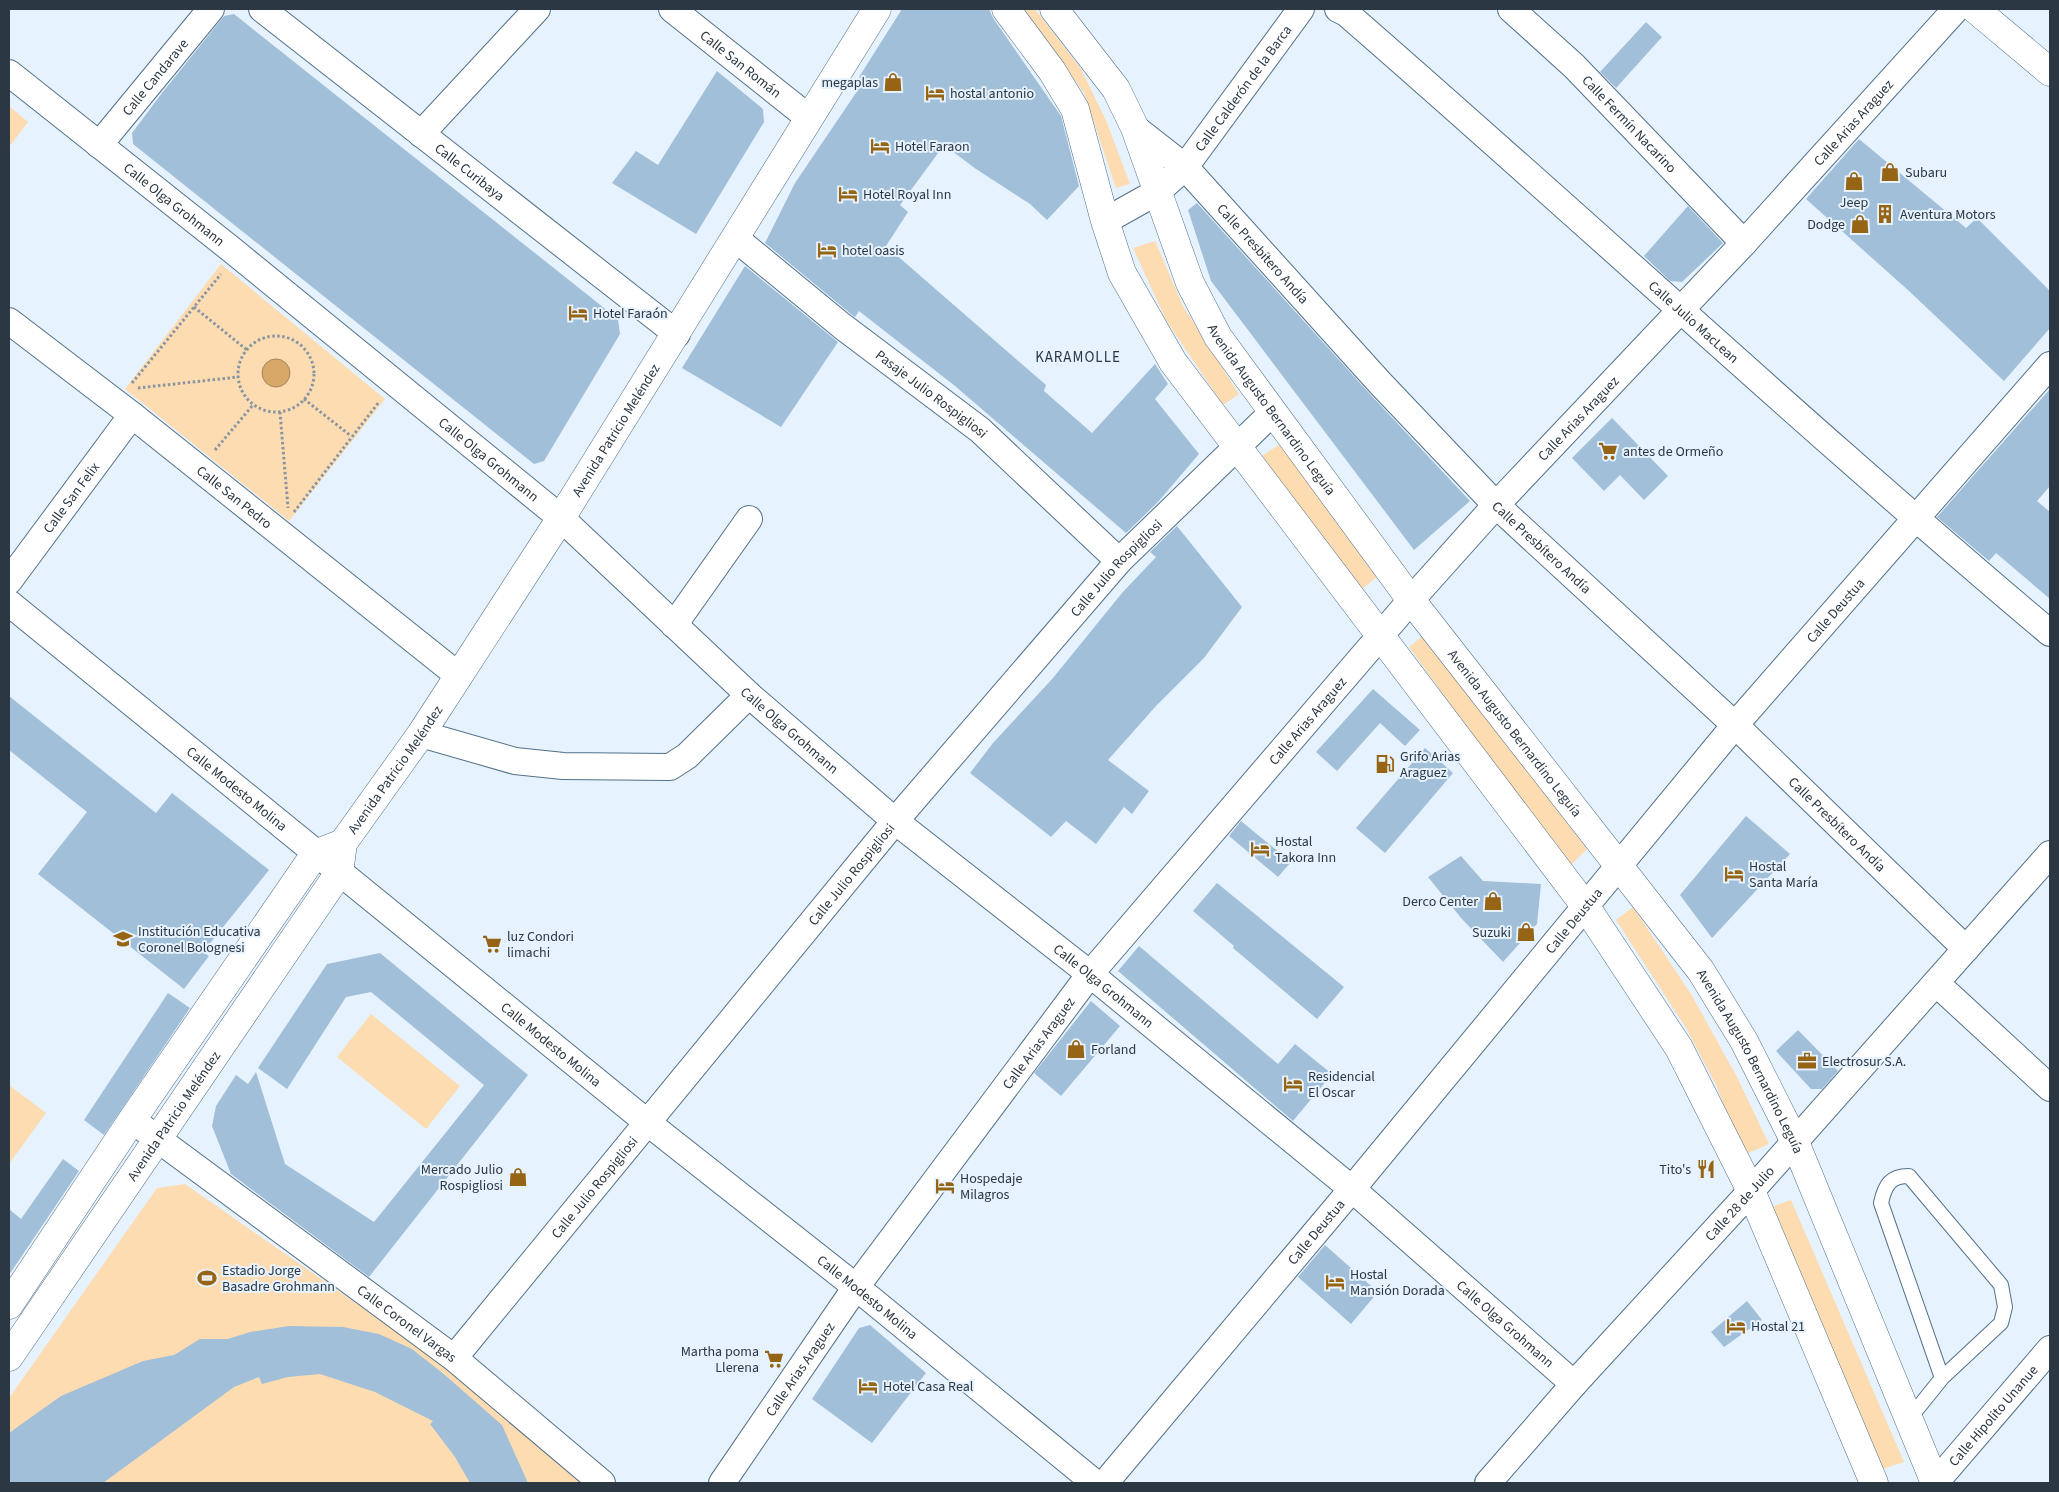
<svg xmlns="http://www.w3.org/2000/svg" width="2059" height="1492" viewBox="0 0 2059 1492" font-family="'Source Sans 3',sans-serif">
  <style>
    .green { fill: #fddcb2 }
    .water { fill: #d8a868; stroke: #a4865d }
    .building { fill: #a1bfd9 }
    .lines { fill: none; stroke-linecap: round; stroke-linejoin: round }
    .lane-casing { stroke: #547088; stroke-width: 16 }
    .street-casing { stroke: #547088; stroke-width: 28 }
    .secondary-casing { stroke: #547088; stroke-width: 29 }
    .path { stroke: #8996a1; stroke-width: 3; stroke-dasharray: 2.5 2.5; stroke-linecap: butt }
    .lane { stroke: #fff; stroke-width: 14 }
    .street { stroke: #fff; stroke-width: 26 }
    .secondary { stroke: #fff; stroke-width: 28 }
    .labels { text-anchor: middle; stroke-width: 4; stroke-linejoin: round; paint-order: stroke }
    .street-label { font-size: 14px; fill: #2b3742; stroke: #e6f3fe }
    .poi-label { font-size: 14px; fill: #2b3742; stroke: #e6f3fe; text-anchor: start }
    .neighbourhood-label { font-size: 15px; letter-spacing: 1px; fill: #2b3742; stroke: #e6f3fe }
  </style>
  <rect width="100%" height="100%" fill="#e6f3fe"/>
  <g class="green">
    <path d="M1024,9H1035L1081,69L1106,120L1130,184L1116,188L1084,93Z"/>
    <path d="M9,106L28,122L9,147Z"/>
    <path d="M1155,241L1183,306L1239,394L1223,405L1166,320L1133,248Z"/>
    <path d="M221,264L385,399L289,521L125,389Z"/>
    <path d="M1280,444L1378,576L1361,590L1262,456Z"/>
    <path d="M1424,635L1587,849L1568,868L1409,647Z"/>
    <path d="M1633,907L1691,994L1737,1077L1769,1144L1744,1155L1716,1085L1686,1028L1616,920Z"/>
    <path d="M371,1014L460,1086L426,1129L337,1057Z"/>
    <path d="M9,1085L46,1113L9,1164Z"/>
    <path d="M185,1184L449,1368L540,1448L584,1483H9V1398L157,1188Z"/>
    <path d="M1791,1200L1904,1462L1876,1471L1771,1207Z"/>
  </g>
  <circle class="water" cx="276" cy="373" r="14"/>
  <g class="building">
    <path d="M902,9H989L993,18L1061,116L1079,186L1047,220L1030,204L976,169L944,145L900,205L908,212L886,246L1046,385L1044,391L1092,433L1155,364L1168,384L1155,399L1199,454L1158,502L1126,533L955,386L859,311L855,317L851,314L765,243L795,183L864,81L859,77Z"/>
    <path d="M234,14L618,319L620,334L544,461L534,464L133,144L132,133L162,93L224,16Z"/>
    <path d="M1646,22L1662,37L1616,88L1600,72Z"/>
    <path d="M717,71L763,109L764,122L696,234L612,183L636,151L658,165Z"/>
    <path d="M1859,139L1966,228L1977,218L2050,291V328L2004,381L1909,291L1806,199Z"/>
    <path d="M1197,203L1369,393L1470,501L1414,550L1211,281L1188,210Z"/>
    <path d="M1688,206L1723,243L1682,282L1670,281L1644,256Z"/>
    <path d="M745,266L838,342L781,427L682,368Z"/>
    <path d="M2050,389V486L2037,501L2050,512V599L1996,553L1989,561L1937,517Z"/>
    <path d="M1612,418L1668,476L1644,500L1620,475L1604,491L1572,458Z"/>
    <path d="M1177,526L1242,607L1204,658L1156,706L1108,760L1149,791L1132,814L1124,807L1096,844L1066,821L1051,837L970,773L993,743L1053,678L1122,593L1156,557L1150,552Z"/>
    <path d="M1373,689L1420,730L1405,746L1380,723L1337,771L1316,752Z"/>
    <path d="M9,696L156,813L172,793L269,870L203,952L209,956L184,989L38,874L87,812L9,750Z"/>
    <path d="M1425,748L1453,773L1385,853L1356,828Z"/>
    <path d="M1746,816L1790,854L1712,938L1680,895Z"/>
    <path d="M1241,821L1291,862L1278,877L1229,836Z"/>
    <path d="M1461,856L1483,881L1541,884L1537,924L1503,962L1461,918L1428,877Z"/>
    <path d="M1217,883L1344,987L1317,1019L1233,948L1234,946L1193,911Z"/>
    <path d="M1139,946L1278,1064L1295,1044L1332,1074L1293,1121L1118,971Z"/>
    <path d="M380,953L528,1075L369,1277L231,1174L212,1126L216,1106L236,1075L248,1084L256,1072L285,1164L374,1222L484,1085L371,992L346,997L287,1089L258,1068L327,964Z"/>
    <path d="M168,993L190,1008L104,1135L84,1120Z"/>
    <path d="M1091,1001L1120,1026L1061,1096L1034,1073Z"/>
    <path d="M1798,1030L1838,1071L1822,1089H1811L1776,1051Z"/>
    <path d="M63,1159L79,1171L9,1275V1209L21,1219Z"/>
    <path d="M1325,1245L1378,1292L1351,1324L1298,1277Z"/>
    <path d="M1747,1301L1762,1320L1724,1347L1711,1332Z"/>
    <path d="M870,1325L926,1373L872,1443L812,1399L859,1328Z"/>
    <path d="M289,1326L343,1327L379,1334L412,1349L445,1375L502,1425L528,1483H470L455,1457L430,1424L433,1421L375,1392L320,1374L288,1377L262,1384L259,1377L234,1387L103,1483H9V1433L61,1396L143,1361L174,1355L200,1339H228L250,1332Z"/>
  </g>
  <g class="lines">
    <g class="lane-casing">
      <path id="lane" d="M1909,1419L1942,1378L2001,1323L2005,1307L2001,1285L1909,1176C1890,1176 1885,1185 1881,1203L1942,1378"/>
    </g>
    <g class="street-casing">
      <g id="street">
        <path id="s1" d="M262,9L677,334"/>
        <path id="s2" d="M672,9L809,118"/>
        <path id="s3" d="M1338,9L1346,13C1582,218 1811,432 2050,633"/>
        <path id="s4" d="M1511,9L1574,66L1744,243"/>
        <path id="s5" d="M9,73L232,250L561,518L749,695L895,821L1090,974L1352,1189L1574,1384"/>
        <path id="s6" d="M1135,128L1185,167L1380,383L1496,505L1735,725L1966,949"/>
        <path d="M421,134L537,9"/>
        <path id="s7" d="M99,145L211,9"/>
        <path id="s8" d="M1105,221L1157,192L1185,167L1301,9"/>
        <path id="s9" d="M735,238L842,326L980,430L1119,561"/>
        <path id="s10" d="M9,321L132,415L459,676"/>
        <path id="s11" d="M9,581L132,415"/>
        <path id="s12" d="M9,603L648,1123L856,1287L1095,1483"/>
        <path d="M674,625L749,519"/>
        <path d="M421,734L515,761L563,766L670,767L687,756L749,695"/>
        <path d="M1936,983L2050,1088"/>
        <path id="s13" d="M132,1120L454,1358L602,1483"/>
        <path id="s14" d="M454,1358L895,821L1119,561L1273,412"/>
        <path id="s15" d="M722,1483L856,1287L1090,974L1411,600L1496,505L1744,243L1956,9"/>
        <path id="s16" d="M1105,1483L1352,1189L1735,725L2050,365"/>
        <path id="s17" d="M1488,1483L1574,1384L1751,1191L2050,854"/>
        <path id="s18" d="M1935,1483L2050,1349"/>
      </g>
    </g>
    <g class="secondary-casing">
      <g id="secondary">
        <path d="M1006,9L1052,71L1075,109L1105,221L1122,273L1173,362L1586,907L1679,1048L1751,1191L1874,1483"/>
        <path id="s19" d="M1054,9L1116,89L1135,128L1190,283L1218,337L1411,600L1701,971L1744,1041L1795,1142L1935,1483"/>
        <path d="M1975,9L2050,72"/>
        <path d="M9,1305L132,1120L315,854L343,843"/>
        <path id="s20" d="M9,1357L339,873L343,843L421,734L561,518L877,9"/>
      </g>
    </g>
    <g class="path">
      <path d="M194,307L247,350"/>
      <circle cx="276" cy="374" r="38"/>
      <path d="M132,383L221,274"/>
      <path d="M138,388L238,377"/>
      <path d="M304,399L351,436"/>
      <path d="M280,412L288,508"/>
      <path d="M215,450L253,405"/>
      <path d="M294,512L379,402"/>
    </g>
    <use href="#lane" class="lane"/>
    <use href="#street" class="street"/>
    <use href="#secondary" class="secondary"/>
  </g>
  <defs>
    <g id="shop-bare" transform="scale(1.5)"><path d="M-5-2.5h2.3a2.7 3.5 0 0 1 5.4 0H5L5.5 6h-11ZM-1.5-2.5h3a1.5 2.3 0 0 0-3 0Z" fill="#956415" stroke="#e6f3fe" stroke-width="2.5" paint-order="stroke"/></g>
    <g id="hotel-bare" transform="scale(1.5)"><path d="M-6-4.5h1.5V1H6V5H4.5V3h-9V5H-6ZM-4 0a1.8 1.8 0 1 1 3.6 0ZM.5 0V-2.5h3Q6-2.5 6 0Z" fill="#956415" stroke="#e6f3fe" stroke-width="2.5" paint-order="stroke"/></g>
    <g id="building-bare" transform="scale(1.5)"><path d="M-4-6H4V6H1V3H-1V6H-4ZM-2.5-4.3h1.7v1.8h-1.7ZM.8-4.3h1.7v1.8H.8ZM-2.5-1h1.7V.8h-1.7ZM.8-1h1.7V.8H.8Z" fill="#956415" stroke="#e6f3fe" stroke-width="2.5" paint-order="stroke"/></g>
    <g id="supermarket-bare" transform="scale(1.5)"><path d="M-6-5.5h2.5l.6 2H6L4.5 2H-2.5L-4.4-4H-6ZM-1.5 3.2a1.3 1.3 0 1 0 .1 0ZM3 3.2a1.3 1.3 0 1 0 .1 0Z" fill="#956415" stroke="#e6f3fe" stroke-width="2.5" paint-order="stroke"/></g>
    <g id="fuel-bare" transform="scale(1.5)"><path d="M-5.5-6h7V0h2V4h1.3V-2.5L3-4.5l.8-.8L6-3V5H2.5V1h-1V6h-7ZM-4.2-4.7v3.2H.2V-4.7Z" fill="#956415" stroke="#e6f3fe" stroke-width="2.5" paint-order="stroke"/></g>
    <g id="school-bare" transform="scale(1.5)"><path d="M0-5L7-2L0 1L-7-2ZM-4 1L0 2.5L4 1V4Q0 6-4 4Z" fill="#956415" stroke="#e6f3fe" stroke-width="2.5" paint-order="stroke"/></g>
    <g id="office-bare" transform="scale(1.5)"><path d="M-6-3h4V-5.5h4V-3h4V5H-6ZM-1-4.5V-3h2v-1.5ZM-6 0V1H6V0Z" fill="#956415" stroke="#e6f3fe" stroke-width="2.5" paint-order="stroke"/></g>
    <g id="restaurant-bare" transform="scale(1.5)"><path d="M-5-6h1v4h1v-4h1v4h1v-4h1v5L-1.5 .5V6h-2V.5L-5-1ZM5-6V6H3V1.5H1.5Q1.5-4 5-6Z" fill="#956415" stroke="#e6f3fe" stroke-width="2.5" paint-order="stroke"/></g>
    <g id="stadium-bare" transform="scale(1.5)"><path d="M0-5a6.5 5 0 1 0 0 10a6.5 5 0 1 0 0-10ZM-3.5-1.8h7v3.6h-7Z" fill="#956415" stroke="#e6f3fe" stroke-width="2.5" paint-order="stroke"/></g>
  </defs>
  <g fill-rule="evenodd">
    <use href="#shop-bare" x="893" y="82"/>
    <use href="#hotel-bare" x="935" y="93"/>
    <use href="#hotel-bare" x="880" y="146"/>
    <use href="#shop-bare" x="1890" y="172"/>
    <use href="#shop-bare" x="1854" y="181"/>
    <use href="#hotel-bare" x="848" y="194"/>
    <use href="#building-bare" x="1885" y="214"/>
    <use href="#shop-bare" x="1860" y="224"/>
    <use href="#hotel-bare" x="827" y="250"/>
    <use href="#hotel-bare" x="578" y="313"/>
    <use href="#supermarket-bare" x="1608" y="451"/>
    <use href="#fuel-bare" x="1385" y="764"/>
    <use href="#hotel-bare" x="1260" y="849"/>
    <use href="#hotel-bare" x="1734" y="874"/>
    <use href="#shop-bare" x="1493" y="901"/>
    <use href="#shop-bare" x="1526" y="932"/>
    <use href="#school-bare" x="123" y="939"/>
    <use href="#supermarket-bare" x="492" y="944"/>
    <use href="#shop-bare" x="1076" y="1049"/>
    <use href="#office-bare" x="1807" y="1061"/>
    <use href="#hotel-bare" x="1293" y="1084"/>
    <use href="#restaurant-bare" x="1706" y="1169"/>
    <use href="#shop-bare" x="518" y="1177"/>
    <use href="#hotel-bare" x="945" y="1186"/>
    <use href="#stadium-bare" x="207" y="1278"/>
    <use href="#hotel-bare" x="1335" y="1282"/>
    <use href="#hotel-bare" x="1736" y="1326"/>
    <use href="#supermarket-bare" x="774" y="1359"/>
    <use href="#hotel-bare" x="868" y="1386"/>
  </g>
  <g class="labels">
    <g class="street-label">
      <text dy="5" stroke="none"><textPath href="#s2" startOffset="88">Calle San Román</textPath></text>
      <text dy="5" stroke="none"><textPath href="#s7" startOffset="88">Calle Candarave</textPath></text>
      <text dy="5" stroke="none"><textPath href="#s8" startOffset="195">Calle Calderón de la Barca</textPath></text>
      <text dy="5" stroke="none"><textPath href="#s15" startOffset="1772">Calle Arias Araguez</textPath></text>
      <text dy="5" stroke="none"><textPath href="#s4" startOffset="165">Calle Fermín Nacarino</textPath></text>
      <text dy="5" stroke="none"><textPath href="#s1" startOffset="264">Calle Curibaya</textPath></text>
      <text dy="5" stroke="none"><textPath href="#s5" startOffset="211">Calle Olga Grohmann</textPath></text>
      <text dy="5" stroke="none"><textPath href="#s6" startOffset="180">Calle Presbítero Andía</textPath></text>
      <text dy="5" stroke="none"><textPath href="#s3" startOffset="474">Calle Julio MacLean</textPath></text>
      <text dy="5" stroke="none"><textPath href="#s9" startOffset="251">Pasaje Julio Rospigliosi</textPath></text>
      <text dy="5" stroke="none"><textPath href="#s19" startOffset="460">Avenida Augusto Bernardino Leguía</textPath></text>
      <text dy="5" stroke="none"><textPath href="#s15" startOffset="1368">Calle Arias Araguez</textPath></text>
      <text dy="5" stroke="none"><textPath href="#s20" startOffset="1111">Avenida Patricio Meléndez</textPath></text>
      <text dy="5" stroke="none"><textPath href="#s5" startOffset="616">Calle Olga Grohmann</textPath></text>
      <text dy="5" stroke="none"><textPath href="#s10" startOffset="286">Calle San Pedro</textPath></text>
      <text dy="5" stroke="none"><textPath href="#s11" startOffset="104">Calle San Felix</textPath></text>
      <text dy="5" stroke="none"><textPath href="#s6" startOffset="585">Calle Presbítero Andía</textPath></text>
      <text dy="5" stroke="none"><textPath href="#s14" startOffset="1031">Calle Julio Rospigliosi</textPath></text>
      <text dy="5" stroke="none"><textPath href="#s16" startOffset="1138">Calle Deustua</textPath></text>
      <text dy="5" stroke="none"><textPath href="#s15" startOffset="962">Calle Arias Araguez</textPath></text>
      <text dy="5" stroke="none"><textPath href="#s5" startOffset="1021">Calle Olga Grohmann</textPath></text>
      <text dy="5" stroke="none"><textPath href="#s19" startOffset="865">Avenida Augusto Bernardino Leguía</textPath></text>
      <text dy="5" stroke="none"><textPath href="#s20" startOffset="706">Avenida Patricio Meléndez</textPath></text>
      <text dy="5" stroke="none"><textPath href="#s12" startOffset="294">Calle Modesto Molina</textPath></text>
      <text dy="5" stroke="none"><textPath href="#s6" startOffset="990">Calle Presbítero Andía</textPath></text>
      <text dy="5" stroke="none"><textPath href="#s14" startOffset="626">Calle Julio Rospigliosi</textPath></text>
      <text dy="5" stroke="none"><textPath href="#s16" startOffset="732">Calle Deustua</textPath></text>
      <text dy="5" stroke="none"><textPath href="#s5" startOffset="1426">Calle Olga Grohmann</textPath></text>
      <text dy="5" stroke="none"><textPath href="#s15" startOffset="542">Calle Arias Araguez</textPath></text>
      <text dy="5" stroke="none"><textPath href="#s12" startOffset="699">Calle Modesto Molina</textPath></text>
      <text dy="5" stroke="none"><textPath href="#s19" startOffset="1270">Avenida Augusto Bernardino Leguía</textPath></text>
      <text dy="5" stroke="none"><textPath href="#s20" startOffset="292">Avenida Patricio Meléndez</textPath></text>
      <text dy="5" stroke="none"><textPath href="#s14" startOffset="221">Calle Julio Rospigliosi</textPath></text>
      <text dy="5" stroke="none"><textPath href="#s17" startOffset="376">Calle 28 de Julio</textPath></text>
      <text dy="5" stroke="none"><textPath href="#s16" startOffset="328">Calle Deustua</textPath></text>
      <text dy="5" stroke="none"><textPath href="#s12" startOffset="1104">Calle Modesto Molina</textPath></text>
      <text dy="5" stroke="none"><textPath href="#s13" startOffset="342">Calle Coronel Vargas</textPath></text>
      <text dy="5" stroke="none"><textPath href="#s5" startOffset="1951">Calle Olga Grohmann</textPath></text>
      <text dy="5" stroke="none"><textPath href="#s15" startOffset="138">Calle Arias Araguez</textPath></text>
      <text dy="5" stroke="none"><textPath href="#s18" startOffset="89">Calle Hipolito Unanue</textPath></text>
    </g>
    <g class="poi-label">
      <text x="878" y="87" text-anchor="end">megaplas</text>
      <text x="950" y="98">hostal antonio</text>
      <text x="895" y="151">Hotel Faraon</text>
      <text x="1905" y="177">Subaru</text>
      <text x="863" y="199">Hotel Royal Inn</text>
      <text x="1854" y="207" text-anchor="middle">Jeep</text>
      <text x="1900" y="219">Aventura Motors</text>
      <text x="1845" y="229" text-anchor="end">Dodge</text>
      <text x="842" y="255">hotel oasis</text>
      <text x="593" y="318">Hotel Faraón</text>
      <text x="1623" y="456">antes de Ormeño</text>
      <text x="1400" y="761">Grifo Arias<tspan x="1400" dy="16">Araguez</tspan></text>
      <text x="1275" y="846">Hostal<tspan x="1275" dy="16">Takora Inn</tspan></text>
      <text x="1749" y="871">Hostal<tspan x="1749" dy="16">Santa María</tspan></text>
      <text x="1478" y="906" text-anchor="end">Derco Center</text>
      <text x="138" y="936">Institución Educativa<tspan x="138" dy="16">Coronel Bolognesi</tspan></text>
      <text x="1511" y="937" text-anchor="end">Suzuki</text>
      <text x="507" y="941">luz Condori<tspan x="507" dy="16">limachi</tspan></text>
      <text x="1091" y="1054">Forland</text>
      <text x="1822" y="1066">Electrosur S.A.</text>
      <text x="1308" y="1081">Residencial<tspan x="1308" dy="16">El Oscar</tspan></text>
      <text x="503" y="1174" text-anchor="end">Mercado Julio<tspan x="503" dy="16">Rospigliosi</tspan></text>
      <text x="1691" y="1174" text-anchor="end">Tito's</text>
      <text x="960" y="1183">Hospedaje<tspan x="960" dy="16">Milagros</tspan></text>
      <text x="222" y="1275">Estadio Jorge<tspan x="222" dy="16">Basadre Grohmann</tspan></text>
      <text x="1350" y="1279">Hostal<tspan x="1350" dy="16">Mansión Dorada</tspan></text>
      <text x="1751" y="1331">Hostal 21</text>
      <text x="759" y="1356" text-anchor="end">Martha poma<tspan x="759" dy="16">Llerena</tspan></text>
      <text x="883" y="1391">Hotel Casa Real</text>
    </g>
    <g class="neighbourhood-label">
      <text x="1078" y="362">KARAMOLLE</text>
    </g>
  </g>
  <rect width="2059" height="1492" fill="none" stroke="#2b3742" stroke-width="20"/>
</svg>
